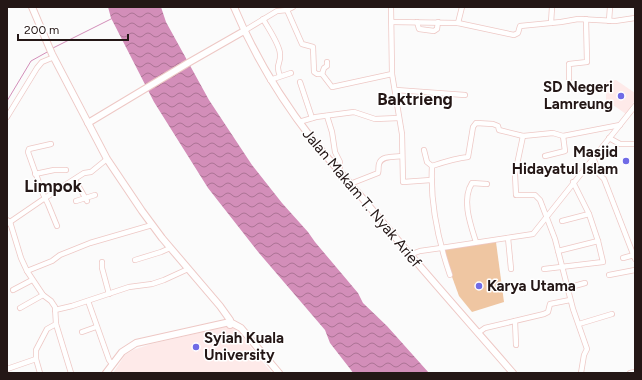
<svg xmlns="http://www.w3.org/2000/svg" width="642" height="380" viewBox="0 0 642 380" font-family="Figtree,sans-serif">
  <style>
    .built { fill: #feeae9 }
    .pitch { fill: #efc6a2 }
    .water { fill: url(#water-waves) }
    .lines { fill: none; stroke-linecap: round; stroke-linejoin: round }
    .stream { stroke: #d38eb9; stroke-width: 1 }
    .street-casing { stroke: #eec8c5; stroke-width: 6 }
    .secondary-casing { stroke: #eec8c5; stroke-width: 8 }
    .street { stroke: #fff; stroke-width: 4.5 }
    .secondary { stroke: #fff; stroke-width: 6 }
    .poi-dot { fill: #706be6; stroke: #fff; stroke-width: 1.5 }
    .labels { text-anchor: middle; stroke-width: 3; stroke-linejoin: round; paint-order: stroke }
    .poi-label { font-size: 15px; font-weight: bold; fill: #241716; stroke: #fff; text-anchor: end }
    .street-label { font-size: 15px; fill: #241716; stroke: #fff }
    .quarter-label { font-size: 17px; font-weight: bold; fill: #241716; stroke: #fff }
  </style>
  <defs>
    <pattern id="water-waves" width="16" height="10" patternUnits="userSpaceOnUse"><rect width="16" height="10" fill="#d38eb9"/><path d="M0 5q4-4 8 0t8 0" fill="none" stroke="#ab7395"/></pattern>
  </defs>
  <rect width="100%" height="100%" fill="#fbfbfb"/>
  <g class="built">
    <path d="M616,80L635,93V100L626,114L606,100V82Z"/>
    <path d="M229,326L236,329L272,373H113L125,355L133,350L151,344Z"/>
  </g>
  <path class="pitch" d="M496,242L504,302L472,312L459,296L447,263L445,249Z"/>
  <path class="water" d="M108,7H161L166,22L209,100L252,165L282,203L308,232L315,242L358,293L363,303L387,326L429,373H353L351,370L330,343L325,330L259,253L208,188L154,102L111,18Z"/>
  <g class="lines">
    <g class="stream">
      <path d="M53,48L113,18"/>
      <path d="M7,101L31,61L49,51"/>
    </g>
    <g class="street-casing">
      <g id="street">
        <path d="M391,7L392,74L402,134L403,182L431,180"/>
        <path d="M287,10L302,44L313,47L314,72L317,74H322L332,87L392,74"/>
        <path d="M263,19C268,28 280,45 280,54C281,65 275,63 280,76"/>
        <path d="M609,21L610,7"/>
        <path d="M392,22L458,23L514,35L518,33L520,26L561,22L578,19L615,21L635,18"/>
        <path d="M417,22L419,29L434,31L437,29L438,22"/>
        <path d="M458,23L462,7"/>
        <path d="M551,23L552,7"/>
        <path d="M244,31L277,11L287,10L293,7"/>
        <path d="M322,74L324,68L327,66V62"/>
        <path d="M569,79V64L587,62L586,19"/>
        <path d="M270,80L291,73"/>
        <path d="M300,82L312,118"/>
        <path d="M396,90L465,95"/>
        <path d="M327,116L332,132L335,152L340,162V167L337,170"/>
        <path d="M7,117L37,68L42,62L54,57"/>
        <path d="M299,122L316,117L354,112L375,119L399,118"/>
        <path d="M523,136L515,174L516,195H535L540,200L555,239L573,309L587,349L584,355L581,373"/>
        <path d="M609,138L620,144H635"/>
        <path d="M51,144L29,149L28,152L43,194L48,204L57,226"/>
        <path d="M424,150L427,162L432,166"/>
        <path d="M545,156L565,151L563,136"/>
        <path d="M593,157L599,174L604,179L635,259"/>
        <path d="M35,174L54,170H66"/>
        <path d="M75,180L87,201"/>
        <path d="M350,184L378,173C379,170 378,167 379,164C381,155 396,157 402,156"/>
        <path d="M76,201L95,195"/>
        <path d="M7,220L10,222L21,258L27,271L43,295L51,301L55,307L56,324L47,329L36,350V359L40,373"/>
        <path d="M562,221L589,214"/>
        <path d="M7,224L45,198L84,173L91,172L107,159"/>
        <path d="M508,238L511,269"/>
        <path d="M476,242C471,226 461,200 472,183L487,184"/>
        <path d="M558,251L598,241"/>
        <path d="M409,255L420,251L441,248L533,234L635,106"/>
        <path d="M623,258L634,255"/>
        <path d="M135,260L161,252L170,248"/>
        <path d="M102,262V268L109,294"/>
        <path d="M544,269L603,262L598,241L589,214L573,182"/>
        <path d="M27,271L52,261L60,255L90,243L152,225"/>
        <path d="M450,275C438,240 430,203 432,166C444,162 456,158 468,157L473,127L476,123L493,124L498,126L499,130L523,136L553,133L563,136L620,125"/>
        <path d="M609,275L635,270"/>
        <path d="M567,288L585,283"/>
        <path d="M13,290L32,280"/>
        <path d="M88,301L109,360L112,364"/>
        <path d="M20,308L43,295"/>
        <path d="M55,310L72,306L129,287L152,284L164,280L188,269"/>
        <path d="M515,321L516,345"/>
        <path d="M56,324L71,373"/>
        <path d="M579,324L612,314"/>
        <path d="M82,332L96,327"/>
        <path d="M478,333L485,328L544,314L548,312L550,304L570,300"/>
        <path d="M7,369L36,359"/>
        <path d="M630,373L635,372"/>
      </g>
    </g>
    <g class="secondary-casing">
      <g id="secondary">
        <path d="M32,7L52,54L107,159L142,211L162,238L220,306L230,320V325"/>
        <path d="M234,7C254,55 280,98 312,139C327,158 344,176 359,194C409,255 461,313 513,373"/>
        <path d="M88,123L188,63L244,31"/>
        <path d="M106,373L122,352L136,343L230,322L241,328L279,373"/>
      </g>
    </g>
    <use href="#street" class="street"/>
    <use href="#secondary" class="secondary"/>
  </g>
  <g class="poi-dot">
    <circle cx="621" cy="96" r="4"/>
    <circle cx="626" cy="161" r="4"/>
    <circle cx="479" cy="286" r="4"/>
    <circle cx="196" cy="347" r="4"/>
  </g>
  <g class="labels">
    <g class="poi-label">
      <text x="613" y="92">SD Negeri<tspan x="613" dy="17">Lamreung</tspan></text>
      <text x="618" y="157">Masjid<tspan x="618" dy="17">Hidayatul Islam</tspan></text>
      <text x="487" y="291" text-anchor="start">Karya Utama</text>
      <text x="204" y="343" text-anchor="start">Syiah Kuala<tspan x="204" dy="17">University</tspan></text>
    </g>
    <g class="street-label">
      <text transform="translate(362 198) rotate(50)" y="5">Jalan Makam T. Nyak Arief</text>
    </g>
    <g class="quarter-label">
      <text x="415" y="105">Baktrieng</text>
      <text x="53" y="192">Limpok</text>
    </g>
  </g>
  <rect width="642" height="380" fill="none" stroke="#241716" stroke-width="16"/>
  <path d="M18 34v6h110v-6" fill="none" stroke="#241716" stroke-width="2"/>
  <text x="24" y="34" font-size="12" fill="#241716" stroke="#ffffff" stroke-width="3" paint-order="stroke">200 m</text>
</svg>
